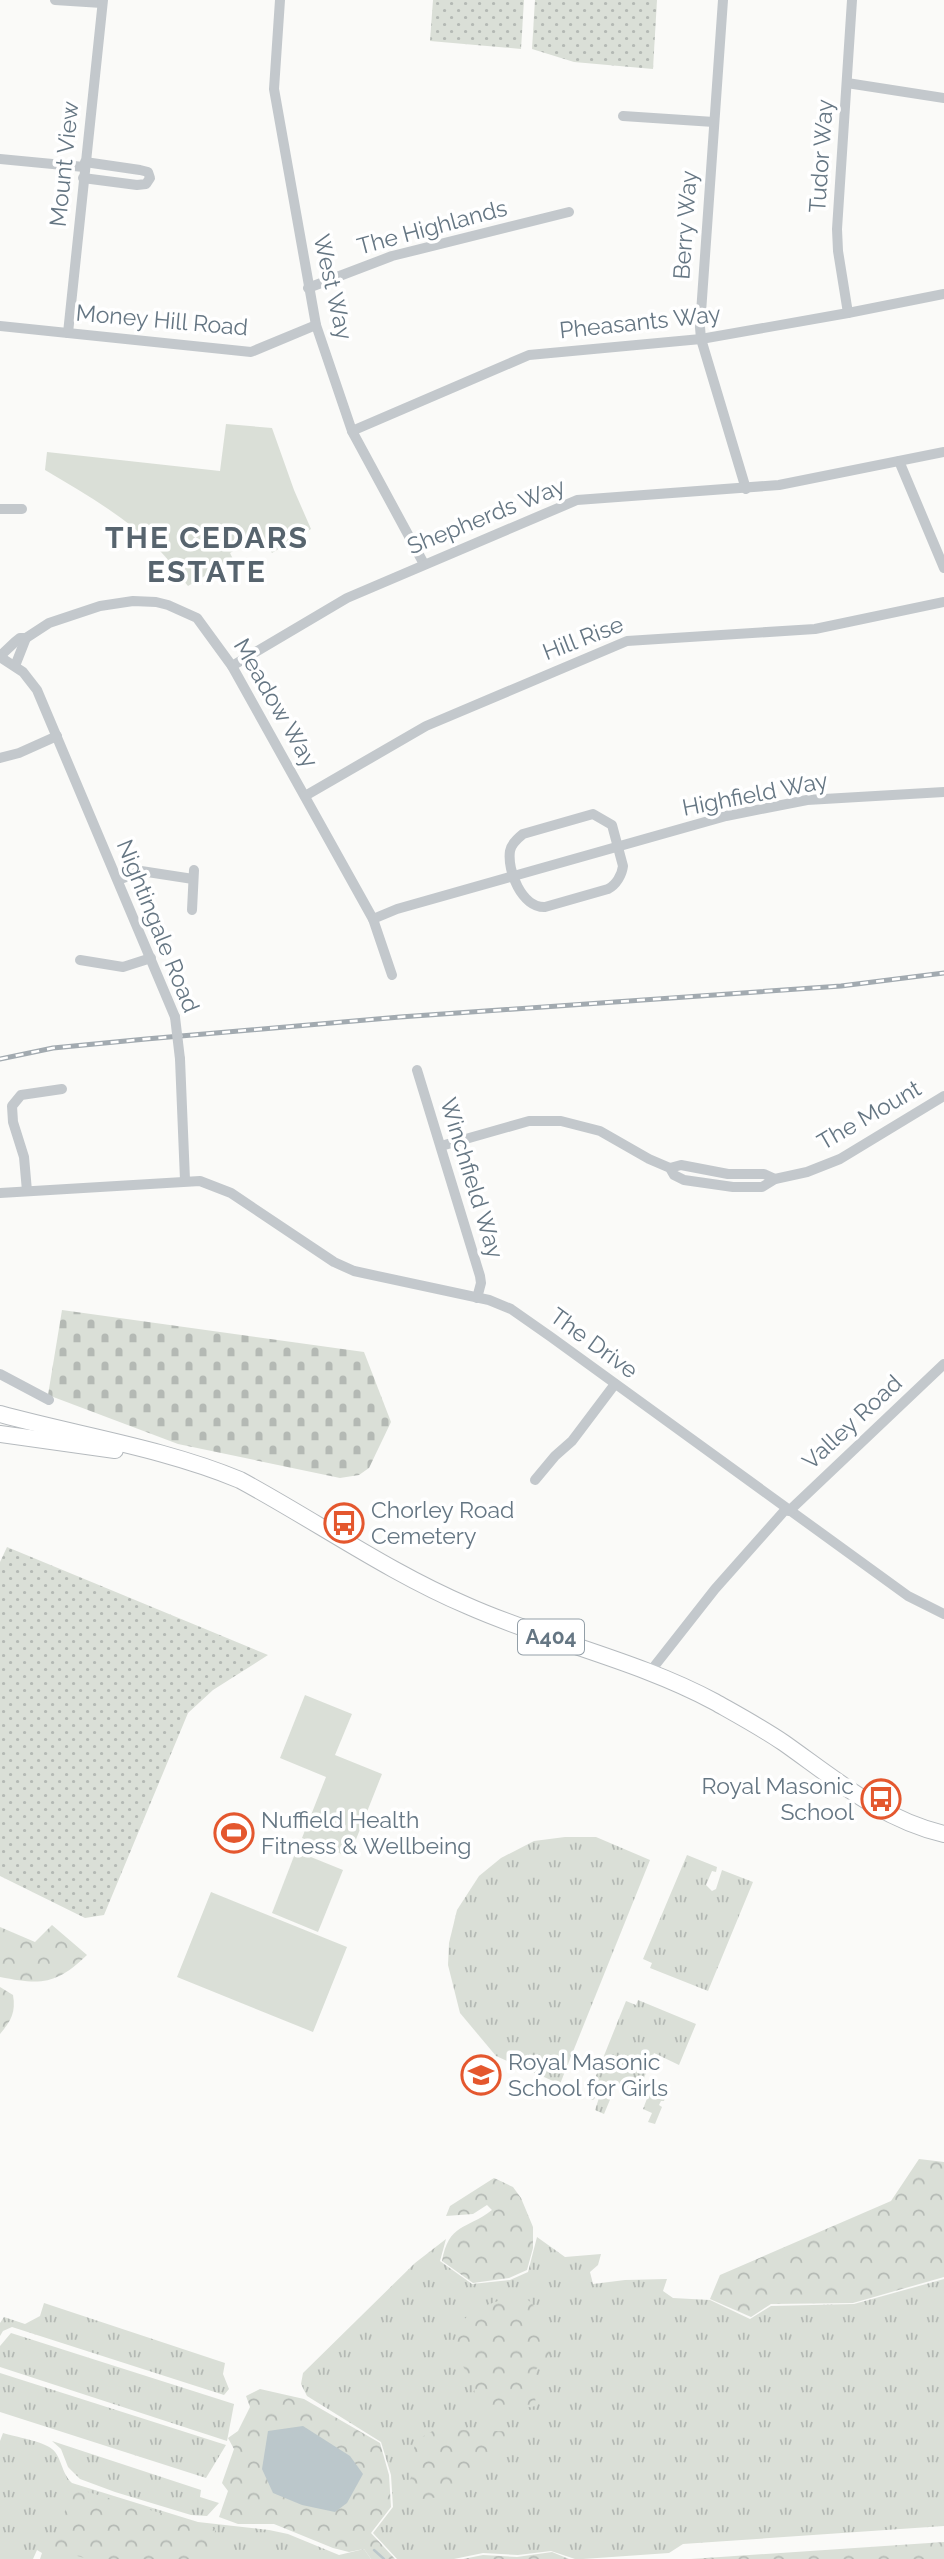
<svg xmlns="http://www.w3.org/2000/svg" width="944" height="2559" viewBox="0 0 944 2559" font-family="Raleway,sans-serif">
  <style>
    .grass { fill: url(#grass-tufts) }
    .forest { fill: url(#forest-crowns) }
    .cemetery { fill: url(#cemetery-stones) }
    .park { fill: url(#park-dots) }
    .pitch { fill: #dadfd7 }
    .water { fill: #bbc7cb }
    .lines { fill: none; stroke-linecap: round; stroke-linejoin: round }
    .stream { stroke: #bbc7cb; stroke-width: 2.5 }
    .primary-casing { stroke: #b5babe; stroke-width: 18 }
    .street { stroke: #c3c8cc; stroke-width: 10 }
    .primary { stroke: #fff; stroke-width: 16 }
    .rail-casing { stroke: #a2aab0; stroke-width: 5 }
    .rail { stroke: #fff; stroke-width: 2.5; stroke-dasharray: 8; stroke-linecap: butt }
    .street-bridge { stroke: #c3c8cc; stroke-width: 10 }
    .labels { text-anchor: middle; stroke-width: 7; stroke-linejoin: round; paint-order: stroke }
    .shield { fill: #fff; stroke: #939fa8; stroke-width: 2 }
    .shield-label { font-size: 21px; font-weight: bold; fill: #657683 }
    .street-label { font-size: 23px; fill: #657683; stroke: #fff }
    .poi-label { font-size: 23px; fill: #657683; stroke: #fff; text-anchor: start }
    .district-label { font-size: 30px; font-weight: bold; letter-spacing: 2px; fill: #57646e; stroke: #fff }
  </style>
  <defs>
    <pattern id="grass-tufts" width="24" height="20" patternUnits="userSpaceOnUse" patternTransform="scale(1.75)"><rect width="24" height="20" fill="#dadfd7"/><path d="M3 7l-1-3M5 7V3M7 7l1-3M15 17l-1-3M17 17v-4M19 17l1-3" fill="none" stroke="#b4b9b4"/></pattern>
    <pattern id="forest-crowns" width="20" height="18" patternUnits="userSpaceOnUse" patternTransform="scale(1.75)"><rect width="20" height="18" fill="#dadfd7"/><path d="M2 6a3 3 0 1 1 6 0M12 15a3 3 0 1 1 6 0" fill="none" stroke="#b4b9b4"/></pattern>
    <pattern id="cemetery-stones" width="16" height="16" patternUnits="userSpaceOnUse" patternTransform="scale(1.75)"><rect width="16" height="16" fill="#dadfd7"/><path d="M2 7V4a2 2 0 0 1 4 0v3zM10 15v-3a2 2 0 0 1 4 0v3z" fill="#b4b9b4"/></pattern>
    <pattern id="park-dots" width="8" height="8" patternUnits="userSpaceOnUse" patternTransform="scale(1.75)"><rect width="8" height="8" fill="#dadfd7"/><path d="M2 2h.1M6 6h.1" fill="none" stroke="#b4b9b4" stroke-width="1.8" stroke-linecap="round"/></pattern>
  </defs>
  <rect width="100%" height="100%" fill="#fafaf8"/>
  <g class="grass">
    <path d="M565,1837H596L650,1860L560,2084L496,2056L460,2013L448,1965L449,1943L457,1910L479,1876L501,1858L534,1841Z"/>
    <path d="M687,1855L717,1867L716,1872L712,1871L706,1885L712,1891L716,1889L722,1870L753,1882L708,1991L650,1968L652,1963L643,1959Z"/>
    <path d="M638,2000L696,2024L679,2065L654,2053L642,2083L667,2091L664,2101H661L659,2105L662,2107L655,2124L648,2122L652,2113L643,2109L648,2096L617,2083L604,2114L595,2110L599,2098L596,2097L593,2100L587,2098L626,2001L636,2005Z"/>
    <path d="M537,2237L565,2257L601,2254L598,2265L590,2272L593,2284L625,2280L667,2279L663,2291L673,2298L710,2300L750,2319L771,2306L854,2304L944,2279V2526L683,2544L669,2553L583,2559H575L551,2551L518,2555L483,2553L454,2559H397L373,2533L393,2507L391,2475L381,2442L307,2396L301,2384L303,2373L415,2263L446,2239L440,2261L472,2284L510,2280L528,2272Z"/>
    <path d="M44,2303L225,2363L223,2374L229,2389L224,2395L12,2327L3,2331L0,2336V2323L4,2317L25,2324L40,2316Z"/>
    <path d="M11,2333L234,2404L227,2441L0,2367V2346Z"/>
    <path d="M0,2373L226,2445L206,2478L0,2412Z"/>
    <path d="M3,2433C15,2437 43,2441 52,2449C62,2457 61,2473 72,2483L198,2522L269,2530L288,2534L339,2555L364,2549L371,2559H40L42,2553L37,2550L33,2559H0V2441Z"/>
    <path d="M52,2441L201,2490L200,2497L219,2503L207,2516L191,2515L115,2492L80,2479L68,2467L61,2449Z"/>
  </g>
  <g class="forest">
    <path d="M52,1925L87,1955C56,1985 41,1985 0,1977V1927L35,1942Z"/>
    <path d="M0,1987L13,1995C16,2012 11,2021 0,2034Z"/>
    <path d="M919,2159L944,2162V2277L853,2303L771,2304L751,2317L710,2299L720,2275L891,2201Z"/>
    <path d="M494,2178L513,2187L521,2198L533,2227V2248L527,2270L509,2278L473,2283L442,2261C449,2223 466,2230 492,2210L487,2205L473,2214L446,2216L450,2206Z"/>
    <path d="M521,2295L532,2303L553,2341L546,2362L536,2369L534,2387L536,2406L513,2410L477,2411C476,2404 476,2396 474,2389C471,2375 458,2363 456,2349C450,2311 494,2302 521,2295Z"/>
    <path d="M260,2389L304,2399L380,2443L389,2475L391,2507L371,2533L395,2559H371L364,2549L349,2552L333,2548L274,2524H238L219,2517L228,2491L222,2483L234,2449L228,2438L238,2431L250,2407L246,2396Z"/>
    <path d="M436,2429L522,2432L487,2466L447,2496L408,2501L415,2441Z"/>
    <path d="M74,2488L216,2529L205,2559H88L45,2547L56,2534Z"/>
    <path d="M944,2542V2559H691Z"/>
    <path d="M552,2552L569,2559H463L483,2555L517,2557Z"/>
  </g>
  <path class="cemetery" d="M62,1310L364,1352L391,1422L369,1468L359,1475L340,1478L178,1444L48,1395Z"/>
  <g class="park">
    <path d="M433,0H524L521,49L430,41Z"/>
    <path d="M535,0H657L653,69L574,62L532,49Z"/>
    <path d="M7,1547L268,1655L213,1690L188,1713L104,1915L85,1918L0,1876V1562Z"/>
  </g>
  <g class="pitch">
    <path d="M226,424L272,428L294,490L311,529L272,553L260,535L230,553L233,559L188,586C179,575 171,562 161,552C127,518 86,494 45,470L47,452L220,471Z"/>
    <path d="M305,1695L352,1714L335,1755L382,1774L349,1857L302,1838L326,1777L280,1758Z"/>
    <path d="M296,1851L343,1870L318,1932L272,1913Z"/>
    <path d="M211,1892L347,1947L313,2032L177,1977Z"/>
  </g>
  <path class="water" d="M303,2426L350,2456L363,2474L347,2503L335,2512L302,2505L273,2493L262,2469L268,2431Z"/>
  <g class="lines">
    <path class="stream" d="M374,2550L384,2559"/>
    <g class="primary-casing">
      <g id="primary">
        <path d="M0,1414C80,1436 163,1448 240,1480C316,1521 388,1572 468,1606C549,1642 637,1660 715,1702C738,1715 762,1728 784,1743C835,1779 881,1819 944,1834"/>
        <path d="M0,1434L115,1450"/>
      </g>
    </g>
    <g class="street">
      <path d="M55,0L102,3"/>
      <path d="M280,0L274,89L316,325L352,431L424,564"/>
      <path d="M723,0L700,327L701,339L746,489"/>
      <path d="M847,83L944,98"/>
      <path d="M623,116L714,122"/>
      <path d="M0,159L84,167"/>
      <path d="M83,178L137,185L146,184L150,178L148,172L140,170L85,162"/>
      <path d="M308,288L392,256L569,212"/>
      <path d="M848,313L838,251L837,229L852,0"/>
      <path d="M0,326L251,352L316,325"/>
      <path d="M68,333L103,0"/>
      <path d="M352,431L529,355L701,339L848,313L944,294"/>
      <path d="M899,461L944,568"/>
      <path d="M0,509H22"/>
      <path d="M0,656L15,642L20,638H26L49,623L100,606L133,601L156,602L168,605L197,618L232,666L373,919L392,975"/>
      <path d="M0,657L23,672L37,690L175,1017"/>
      <path d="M15,666L26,638"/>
      <path d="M232,666L347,598L577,500L779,485L944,452"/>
      <path d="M0,758L19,753L57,736"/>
      <path d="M305,796L426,726L627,641L815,629L944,602"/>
      <path d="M593,814L612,825L623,866C622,875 616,885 608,889L545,907C522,908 507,871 510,851C511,845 518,838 523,834Z"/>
      <path d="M118,880L141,871L193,879"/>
      <path d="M192,910L194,870"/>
      <path d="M373,919L397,909L726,816L807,800L944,792"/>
      <path d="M80,960L123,967L151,958"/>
      <path d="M180,1059L185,1180"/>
      <path d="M417,1070L480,1276L481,1283L477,1298"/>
      <path d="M441,1146L529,1121H561L600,1131L649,1159L670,1168L674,1175L684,1180L733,1187H762L775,1179L807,1172L840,1159L944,1096"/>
      <path d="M670,1168L681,1165L728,1174H764L775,1179"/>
      <path d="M27,1191L24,1157L13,1122L12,1106L21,1095L62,1089"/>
      <path d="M0,1193L200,1181L231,1193L334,1262L354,1271L489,1300L511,1309L551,1337L908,1596L944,1614"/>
      <path d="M0,1374L49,1400"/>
      <path d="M535,1480L555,1456L572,1441L615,1384"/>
      <path d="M789,1511L944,1364"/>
      <path d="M649,1673L715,1589L786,1509"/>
    </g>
    <use href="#primary" class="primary"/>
    <g class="rail-casing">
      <path id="rail" d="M0,1059L53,1048L146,1039L400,1017L841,986L944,973"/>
    </g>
    <use href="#rail" class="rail"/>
    <path class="street-bridge" d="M175,1017L180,1059"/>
  </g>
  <defs>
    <g id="bus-ring" transform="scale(2.0125)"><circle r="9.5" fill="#fff" stroke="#e4572e" stroke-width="1.5"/><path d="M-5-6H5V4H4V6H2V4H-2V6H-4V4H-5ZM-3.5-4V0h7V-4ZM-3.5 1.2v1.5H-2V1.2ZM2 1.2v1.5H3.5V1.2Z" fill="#e4572e"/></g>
    <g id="stadium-ring" transform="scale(2.0125)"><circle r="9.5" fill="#fff" stroke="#e4572e" stroke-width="1.5"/><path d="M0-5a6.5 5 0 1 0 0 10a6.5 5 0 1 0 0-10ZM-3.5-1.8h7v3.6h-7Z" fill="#e4572e"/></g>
    <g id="school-ring" transform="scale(2.0125)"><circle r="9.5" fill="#fff" stroke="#e4572e" stroke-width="1.5"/><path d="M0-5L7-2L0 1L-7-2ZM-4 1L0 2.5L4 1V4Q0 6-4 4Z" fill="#e4572e"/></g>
  </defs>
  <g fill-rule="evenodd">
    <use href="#bus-ring" x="344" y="1523"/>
    <use href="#bus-ring" x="881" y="1799"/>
    <use href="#stadium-ring" x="234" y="1833"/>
    <use href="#school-ring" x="481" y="2075"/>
  </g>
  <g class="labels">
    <rect class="shield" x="518" y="1619.5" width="66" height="35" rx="5"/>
    <g class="shield-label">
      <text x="551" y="1644">A404</text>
    </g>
    <g class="street-label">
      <text transform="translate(821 156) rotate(-86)" y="8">Tudor Way</text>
      <text transform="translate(64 164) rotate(-84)" y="8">Mount View</text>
      <text transform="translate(685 225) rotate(-86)" y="8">Berry Way</text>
      <text transform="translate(432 227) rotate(-15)" y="8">The Highlands</text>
      <text transform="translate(333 287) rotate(77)" y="8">West Way</text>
      <text transform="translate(162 320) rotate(5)" y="8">Money Hill Road</text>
      <text transform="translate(640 322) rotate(-6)" y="8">Pheasants Way</text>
      <text transform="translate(486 516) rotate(-22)" y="8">Shepherds Way</text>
      <text transform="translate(583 638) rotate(-21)" y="8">Hill Rise</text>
      <text transform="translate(276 703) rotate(60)" y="8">Meadow Way</text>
      <text transform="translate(755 794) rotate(-11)" y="8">Highfield Way</text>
      <text transform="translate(158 926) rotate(68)" y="8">Nightingale Road</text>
      <text transform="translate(869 1115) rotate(-30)" y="8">The Mount</text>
      <text transform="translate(472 1178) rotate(73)" y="8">Winchfield Way</text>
      <text transform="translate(594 1343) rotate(36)" y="8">The Drive</text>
      <text transform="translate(852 1422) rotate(-43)" y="8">Valley Road</text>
    </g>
    <g class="poi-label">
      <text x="371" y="1518">Chorley Road<tspan x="371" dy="26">Cemetery</tspan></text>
      <text x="854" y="1794" text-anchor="end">Royal Masonic<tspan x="854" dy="26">School</tspan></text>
      <text x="261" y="1828">Nuffield Health<tspan x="261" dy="26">Fitness &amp; Wellbeing</tspan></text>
      <text x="508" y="2070">Royal Masonic<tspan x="508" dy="26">School for Girls</tspan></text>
    </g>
    <g class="district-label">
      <text x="207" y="548">THE CEDARS<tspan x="207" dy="34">ESTATE</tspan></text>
    </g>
  </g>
</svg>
